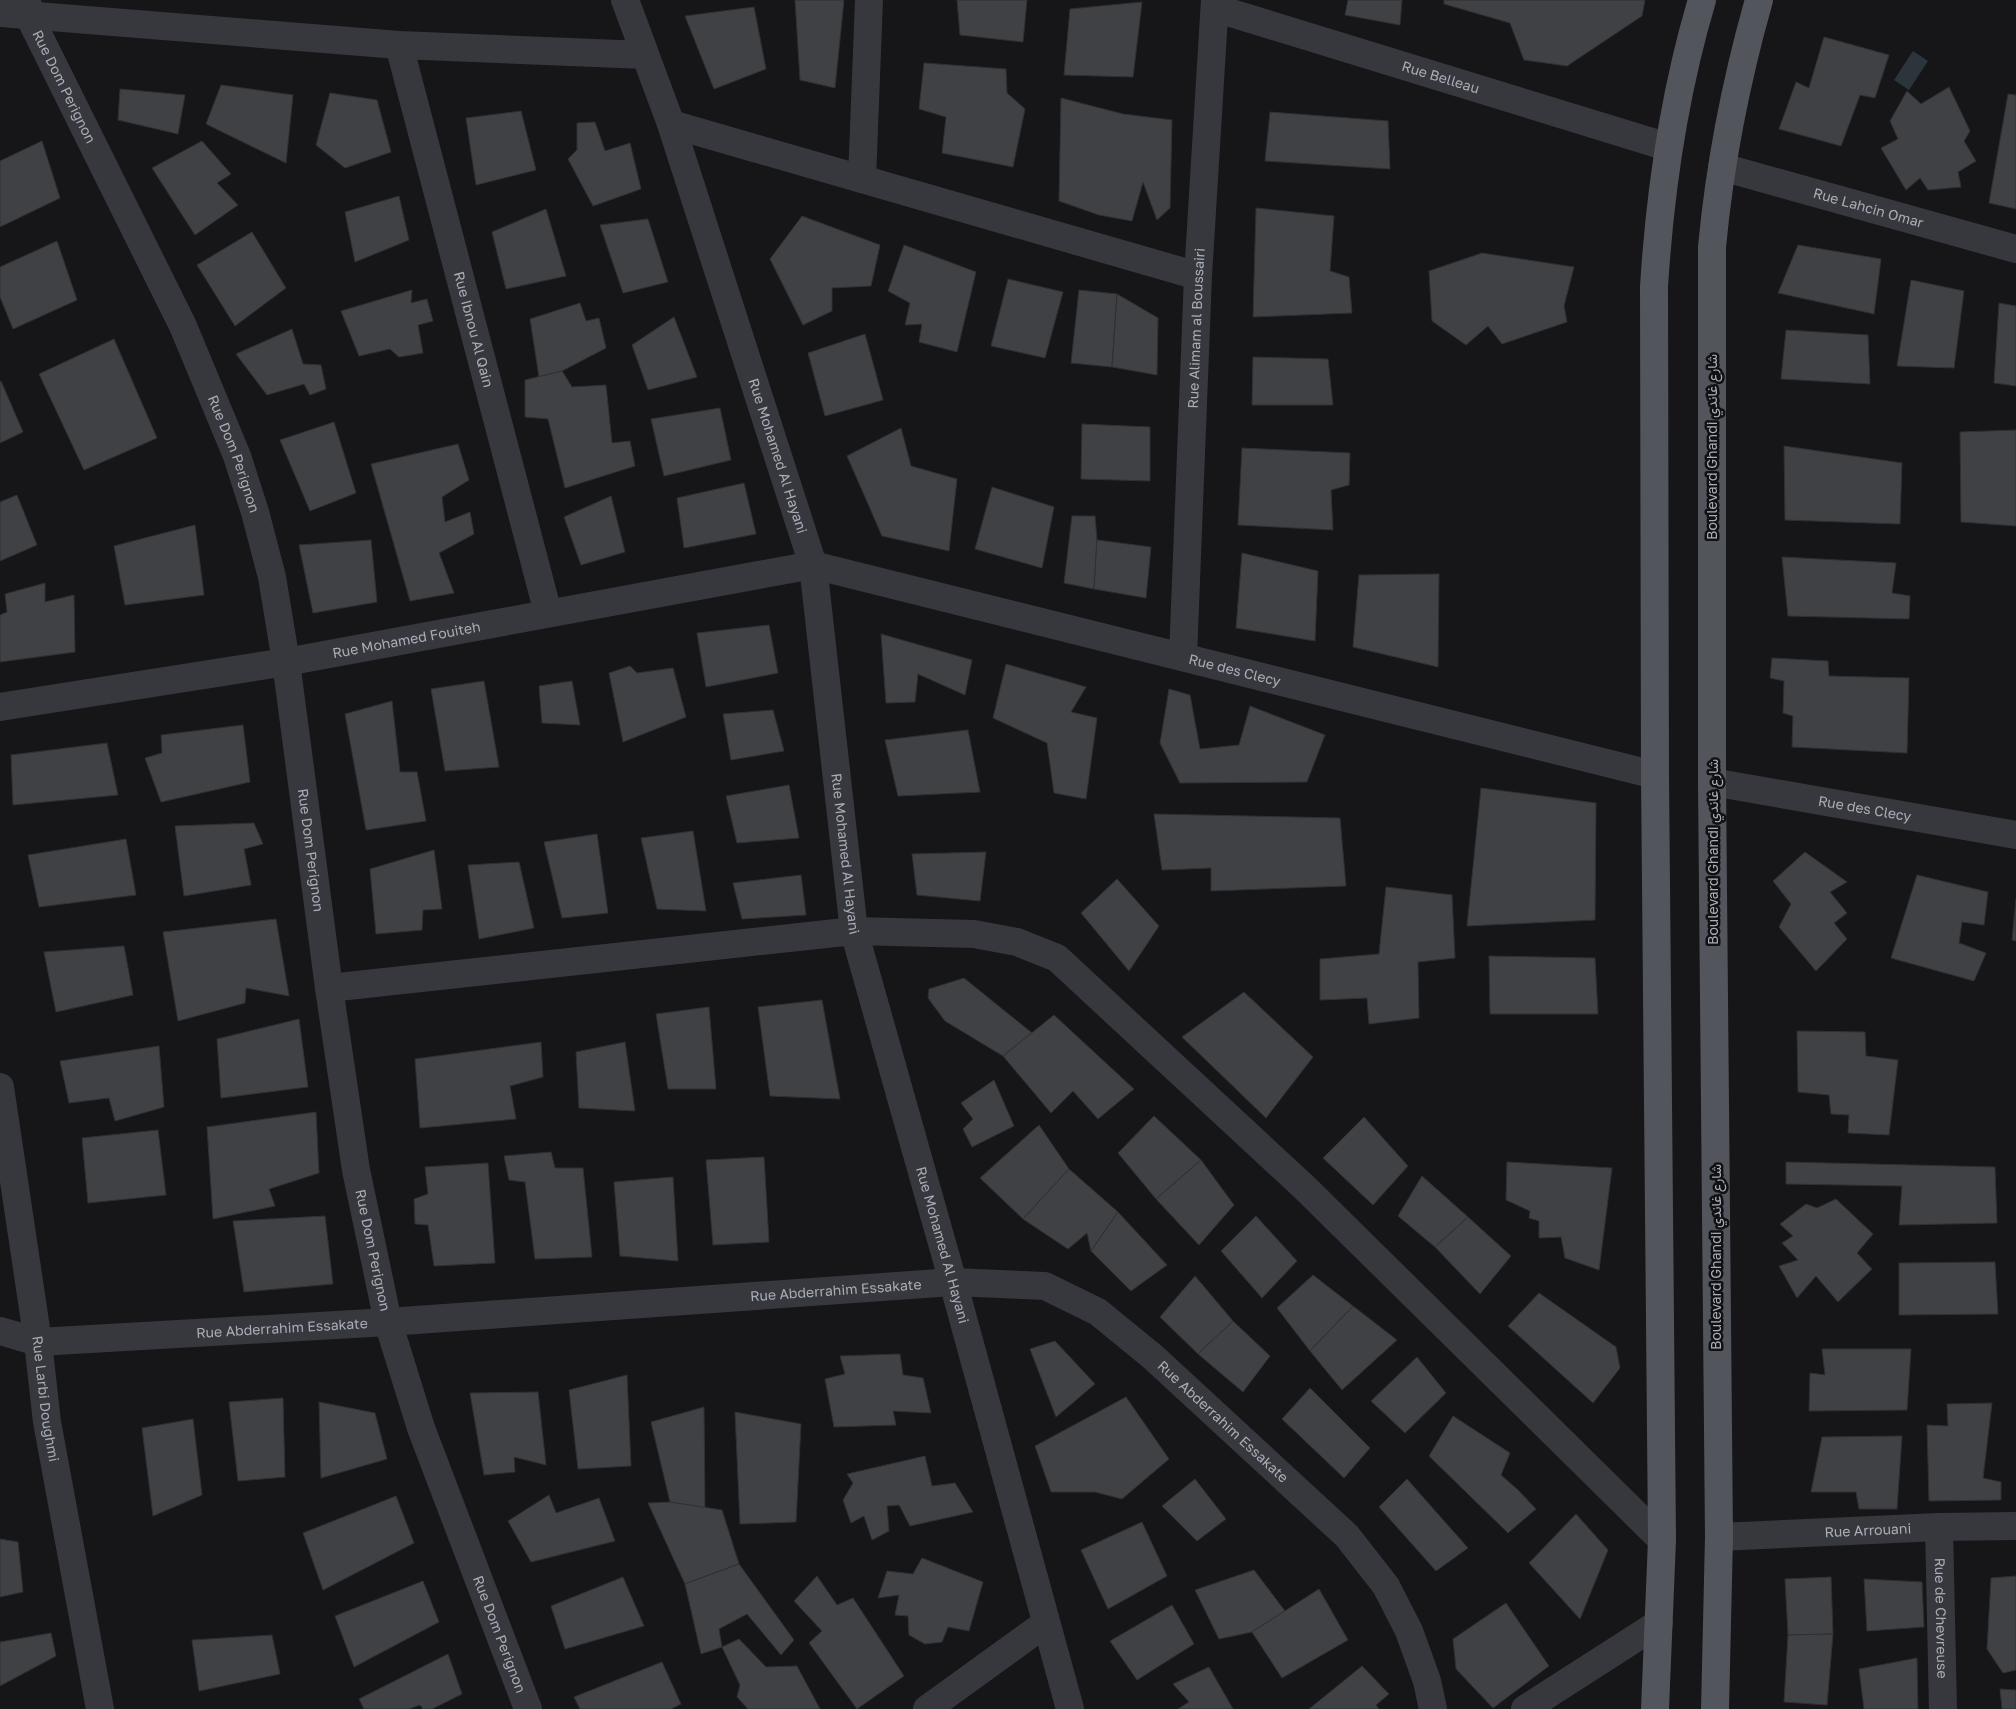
<svg xmlns="http://www.w3.org/2000/svg" width="2016" height="1709" viewBox="0 0 2016 1709" font-family="'Golos Text',Vazirmatn,sans-serif">
  <style>
    .water { fill: #2c353c }
    .building { fill: #404145; stroke: #303034 }
    .lines { fill: none; stroke-linecap: round; stroke-linejoin: round }
    .street { stroke: #37383d; stroke-width: 28 }
    .primary { stroke: #53555c; stroke-width: 28 }
    .labels { text-anchor: middle; stroke-width: 5; stroke-linejoin: round; paint-order: stroke }
    .street-label { font-size: 14px; fill: #a8adb8; stroke: #111113 }
  </style>
  <rect width="100%" height="100%" fill="#161618"/>
  <path class="water" d="M1913,51L1928,61L1909,90L1894,80Z"/>
  <g class="building">
    <path d="M795,0H844L835,88L800,80Z"/>
    <path d="M957,0H1027L1023,42L960,35Z"/>
    <path d="M1348,0H1402L1400,25L1345,15Z"/>
    <path d="M1444,0H1645L1642,16L1567,66L1524,60L1510,23L1444,4Z"/>
    <path d="M1142,2L1133,77L1064,75L1070,9Z"/>
    <path d="M754,7L766,69L714,89L685,16Z"/>
    <path d="M1824,37L1889,55L1875,98L1860,95L1841,146L1779,129L1796,82L1809,88Z"/>
    <path d="M924,63L1006,69L1007,93L1025,109L1013,167L942,153L946,117L919,109Z"/>
    <path d="M221,85L293,95L286,163L206,124Z"/>
    <path d="M1949,87L1970,131L1964,141L1976,161L1958,172L1961,187L1928,190L1920,178L1906,190L1881,148L1898,139L1890,121L1907,91L1921,104Z"/>
    <path d="M120,89L185,95L178,134L118,120Z"/>
    <path d="M330,93L377,100L391,152L345,168L316,145Z"/>
    <path d="M2008,94L2016,95V209L1989,203Z"/>
    <path d="M1061,98L1123,114L1172,120L1170,208L1157,220L1143,182L1132,221L1099,215L1059,201Z"/>
    <path d="M521,111L536,170L476,185L466,118Z"/>
    <path d="M1270,112L1388,121L1390,169L1265,161Z"/>
    <path d="M595,122L605,151L630,143L641,189L593,206L568,159L577,150V123Z"/>
    <path d="M42,141L60,198L0,227V161Z"/>
    <path d="M202,141L231,174L217,183L238,205L195,235L152,168Z"/>
    <path d="M399,196L409,240L355,262L345,212Z"/>
    <path d="M1256,208L1334,216L1330,271L1349,277L1352,313L1253,317Z"/>
    <path d="M546,209L566,276L506,289L492,232Z"/>
    <path d="M802,216L880,245L871,286L832,288V311L803,325L770,259Z"/>
    <path d="M648,219L668,282L623,293L600,225Z"/>
    <path d="M252,232L286,288L235,326L197,265Z"/>
    <path d="M57,241L77,300L13,329L0,297V267Z"/>
    <path d="M904,245L976,272L957,352L919,342L922,324L905,325L910,303L888,291Z"/>
    <path d="M1798,245L1881,259L1874,314L1778,293Z"/>
    <path d="M1482,253L1574,267L1564,306L1567,322L1502,344L1488,326L1466,345L1432,321L1429,271Z"/>
    <path d="M1008,279L1063,292L1045,358L991,346Z"/>
    <path d="M1911,280L1964,291L1954,368L1897,366Z"/>
    <path d="M412,290L411,303L427,299L433,321L418,325L423,353L399,357L390,349L359,356L341,311Z"/>
    <path d="M1079,290L1117,294L1112,367L1071,363Z"/>
    <path d="M1117,294L1158,318L1157,375L1112,367Z"/>
    <path d="M580,303L586,321L599,318L606,348L562,371L539,377L530,319Z"/>
    <path d="M1999,303L2016,306V386L1994,383Z"/>
    <path d="M674,317L697,377L648,390L632,345Z"/>
    <path d="M292,329L303,364L321,365L326,389L310,395L304,384L267,395L236,354Z"/>
    <path d="M1786,330L1868,335L1870,384L1781,379Z"/>
    <path d="M865,334L883,400L825,416L808,353Z"/>
    <path d="M114,339L157,438L84,470L39,374Z"/>
    <path d="M1253,357L1328,359L1333,405H1252Z"/>
    <path d="M562,371L572,387L606,385L612,443L630,441L635,466L565,488L548,419L525,417V380Z"/>
    <path d="M1,381L23,432L0,443V382Z"/>
    <path d="M720,408L731,460L664,476L651,419Z"/>
    <path d="M334,422L356,493L310,511L280,440Z"/>
    <path d="M1082,424L1150,427V481L1081,479Z"/>
    <path d="M901,428L911,466L957,479L949,551L882,536L847,456Z"/>
    <path d="M2016,430V526L1961,522L1960,432Z"/>
    <path d="M458,444L469,480L442,497L445,522L470,512L474,534L439,553L454,593L410,601L371,464Z"/>
    <path d="M1784,446L1902,463L1900,524L1785,520Z"/>
    <path d="M1242,448L1350,453L1349,485L1331,490L1333,530L1238,525Z"/>
    <path d="M744,483L756,534L684,548L677,498Z"/>
    <path d="M992,487L1054,507L1042,568L975,549Z"/>
    <path d="M17,495L37,545L0,561V502Z"/>
    <path d="M611,496L625,552L581,565L564,517Z"/>
    <path d="M1072,516H1095L1097,540L1094,589L1064,583Z"/>
    <path d="M195,525L204,595L125,605L114,546Z"/>
    <path d="M371,540L377,602L313,613L299,545Z"/>
    <path d="M1097,540L1151,547L1146,598L1094,589Z"/>
    <path d="M1242,553L1318,571L1315,641L1236,628Z"/>
    <path d="M1782,557L1896,563L1892,593L1910,596L1909,619L1788,616Z"/>
    <path d="M1439,574L1438,667L1353,647L1359,575Z"/>
    <path d="M45,583V602L74,595L75,652L0,662V615L7,612L5,594Z"/>
    <path d="M769,625L778,673L706,687L697,633Z"/>
    <path d="M881,634L972,660L965,695L918,674L915,702L886,703Z"/>
    <path d="M1772,658L1828,661L1829,676L1909,678L1907,753L1792,747L1793,716L1783,713L1784,681L1770,678Z"/>
    <path d="M1006,664L1086,687L1071,712L1097,718L1086,799L1054,793L1047,743L993,718Z"/>
    <path d="M630,666L637,673L673,668L686,717L623,742L609,673Z"/>
    <path d="M484,681L499,767L445,771L431,689Z"/>
    <path d="M572,681L580,725L542,723L539,686Z"/>
    <path d="M1169,689L1190,695L1200,749L1239,745L1250,706L1325,735L1307,782L1180,783L1160,743Z"/>
    <path d="M392,701L400,772H417L426,821L366,830L345,714Z"/>
    <path d="M773,710L784,751L731,760L723,714Z"/>
    <path d="M243,725L250,782L161,802L145,758L162,753L161,735Z"/>
    <path d="M968,730L980,792L898,796L885,740Z"/>
    <path d="M107,743L118,795L13,805L11,755Z"/>
    <path d="M789,785L799,838L737,843L726,796Z"/>
    <path d="M1481,788L1596,803L1595,920L1467,926Z"/>
    <path d="M1154,814L1340,818L1346,886L1211,891V868L1162,870Z"/>
    <path d="M254,823L263,844L244,849L251,885L184,896L175,826Z"/>
    <path d="M693,831L706,911L657,909L641,838Z"/>
    <path d="M597,834L608,913L562,918L544,842Z"/>
    <path d="M126,839L136,895L39,907L28,855Z"/>
    <path d="M434,850L442,909L423,910L422,930L376,934L370,869Z"/>
    <path d="M986,852L980,901L917,895L912,854Z"/>
    <path d="M1805,852L1847,882L1830,892L1847,913L1834,923L1847,939L1816,971L1779,927L1791,904L1773,881Z"/>
    <path d="M519,862L534,928L479,939L468,865Z"/>
    <path d="M801,875L806,915L742,919L733,883Z"/>
    <path d="M1917,875L1988,892L1984,925L1962,922L1959,943L1986,953L1974,981L1891,958Z"/>
    <path d="M1117,879L1159,926L1129,971L1081,913Z"/>
    <path d="M1386,887L1452,895L1455,958L1418,962L1419,1018L1369,1024L1367,998L1320,1000V959L1379,954Z"/>
    <path d="M2016,899V941L2012,940Z"/>
    <path d="M276,919L289,996L246,988L245,1003L178,1021L163,932Z"/>
    <path d="M124,946L133,995L56,1012L44,952Z"/>
    <path d="M1489,956L1595,958L1598,1014H1490Z"/>
    <path d="M964,978L1032,1033L1003,1056L945,1021L928,998L929,989Z"/>
    <path d="M1244,992L1313,1057L1266,1118L1182,1037Z"/>
    <path d="M822,1000L840,1099L770,1096L758,1007Z"/>
    <path d="M709,1007L716,1089H668L656,1014Z"/>
    <path d="M1054,1015L1134,1089L1098,1119L1073,1091L1051,1113L1003,1056Z"/>
    <path d="M299,1019L308,1087L221,1098L217,1039Z"/>
    <path d="M1797,1031L1865,1032L1866,1056L1898,1060L1889,1135L1848,1133L1849,1115L1831,1114L1829,1095L1798,1092Z"/>
    <path d="M541,1042L543,1077L510,1086L516,1119L420,1128L415,1059Z"/>
    <path d="M625,1042L635,1111L579,1108L576,1052Z"/>
    <path d="M159,1046L164,1107L115,1121L109,1098L69,1103L60,1061Z"/>
    <path d="M994,1080L1014,1126L972,1147L963,1129L973,1119L961,1103Z"/>
    <path d="M316,1112L319,1173L269,1189L275,1206L213,1219L207,1127Z"/>
    <path d="M1154,1116L1201,1160L1156,1199L1118,1153Z"/>
    <path d="M1364,1117L1408,1166L1373,1205L1323,1158Z"/>
    <path d="M1039,1125L1069,1169L1023,1219L980,1178Z"/>
    <path d="M158,1130L166,1195L88,1203L82,1138Z"/>
    <path d="M551,1152L555,1168H583L592,1257L535,1259L525,1182L509,1180L504,1156Z"/>
    <path d="M764,1157L769,1242L713,1245L706,1160Z"/>
    <path d="M1201,1160L1234,1205L1199,1245L1156,1199Z"/>
    <path d="M1507,1162L1612,1168L1599,1270L1565,1258L1561,1237L1539,1238V1221L1529,1218L1530,1211L1506,1200Z"/>
    <path d="M1786,1162L1995,1167L1997,1223L1899,1225L1902,1186L1786,1184Z"/>
    <path d="M488,1163L495,1263L434,1266L428,1225L415,1224L414,1199L428,1194L425,1167Z"/>
    <path d="M1069,1169L1118,1212L1091,1251L1087,1233L1068,1249L1023,1219Z"/>
    <path d="M1422,1176L1468,1217L1435,1247L1398,1216Z"/>
    <path d="M673,1177L678,1261L620,1256L614,1182Z"/>
    <path d="M1836,1199L1873,1234L1857,1253L1872,1269L1838,1302L1816,1276L1797,1298L1779,1266L1798,1260L1782,1243L1793,1236L1780,1224L1806,1204L1817,1208Z"/>
    <path d="M1118,1212L1167,1265L1131,1291L1091,1251Z"/>
    <path d="M325,1216L333,1284L244,1292L233,1221Z"/>
    <path d="M1256,1216L1297,1261L1262,1298L1221,1251Z"/>
    <path d="M1468,1217L1511,1256L1480,1294L1435,1247Z"/>
    <path d="M1995,1262L1998,1314L1899,1315V1263Z"/>
    <path d="M1313,1275L1353,1306L1310,1351L1277,1308Z"/>
    <path d="M1195,1276L1233,1321L1198,1354L1160,1317Z"/>
    <path d="M1539,1293L1616,1347L1620,1368L1593,1403L1508,1326Z"/>
    <path d="M1353,1306L1397,1340L1342,1390L1310,1351Z"/>
    <path d="M1233,1321L1270,1356L1243,1392L1198,1354Z"/>
    <path d="M1055,1341L1095,1384L1056,1417L1030,1349Z"/>
    <path d="M1822,1349H1911L1907,1410L1809,1411L1810,1373L1825,1375Z"/>
    <path d="M900,1354L903,1375L923,1378L931,1413L893,1411L896,1425L834,1427L825,1379L845,1374L840,1356Z"/>
    <path d="M1417,1357L1446,1393L1405,1433L1371,1401Z"/>
    <path d="M627,1375L631,1466L578,1469L569,1390Z"/>
    <path d="M1310,1388L1370,1448L1344,1478L1282,1419Z"/>
    <path d="M538,1392L546,1465L514,1457L515,1472L484,1475L470,1393Z"/>
    <path d="M1126,1397L1169,1459L1122,1499L1095,1492H1051L1035,1446Z"/>
    <path d="M283,1398L285,1477L238,1481L229,1402Z"/>
    <path d="M319,1402L375,1413L387,1459L321,1478Z"/>
    <path d="M1992,1403L1983,1478L2001,1482V1500L1929,1501L1927,1425L1948,1426L1947,1404Z"/>
    <path d="M704,1407L705,1508L670,1502L651,1422Z"/>
    <path d="M735,1412L801,1424L796,1522L740,1524Z"/>
    <path d="M1453,1416L1510,1453L1501,1475L1518,1490L1536,1509L1508,1533L1429,1456Z"/>
    <path d="M193,1419L202,1495L153,1516L142,1428Z"/>
    <path d="M1902,1436L1897,1509H1859L1856,1492H1811L1822,1437Z"/>
    <path d="M925,1456L932,1486L955,1483L973,1512L910,1526L899,1505L887,1506L889,1531L872,1540L864,1516L851,1523L843,1500L853,1483L847,1474Z"/>
    <path d="M1195,1479L1226,1519L1197,1541L1162,1506Z"/>
    <path d="M1407,1479L1468,1548L1436,1571L1379,1507Z"/>
    <path d="M549,1495L556,1513L599,1498L615,1541L531,1562L508,1521Z"/>
    <path d="M396,1496L414,1543L323,1590L303,1533Z"/>
    <path d="M670,1502L722,1510L739,1564L685,1584L648,1503Z"/>
    <path d="M1576,1514L1608,1550L1580,1619L1529,1563Z"/>
    <path d="M1142,1522L1167,1576L1108,1609L1081,1550Z"/>
    <path d="M0,1539L18,1542L23,1592L0,1597Z"/>
    <path d="M922,1558L983,1582L969,1631L948,1627L942,1642L925,1644L909,1635L908,1616L895,1615L899,1595L878,1598L887,1571L913,1574Z"/>
    <path d="M739,1564L794,1640L781,1655L747,1614L719,1629L722,1647L701,1654L685,1584Z"/>
    <path d="M1254,1570L1285,1611L1252,1632L1219,1639L1195,1590Z"/>
    <path d="M817,1576L837,1605L853,1598L904,1676L857,1709L809,1643L822,1631L794,1601Z"/>
    <path d="M2016,1576V1670L2003,1673L1987,1649L1991,1578Z"/>
    <path d="M623,1577L644,1626L565,1649L551,1606Z"/>
    <path d="M1831,1577L1833,1634L1788,1635L1785,1579Z"/>
    <path d="M1864,1579L1922,1582L1924,1627L1867,1631Z"/>
    <path d="M423,1581L439,1622L354,1667L335,1616Z"/>
    <path d="M1319,1589L1348,1640L1282,1678L1252,1632Z"/>
    <path d="M1506,1603L1549,1666L1493,1708L1456,1669L1453,1639Z"/>
    <path d="M1172,1605L1194,1644L1137,1680L1110,1641Z"/>
    <path d="M51,1633L56,1656L0,1686V1642Z"/>
    <path d="M1833,1634L1827,1705L1784,1702L1788,1635Z"/>
    <path d="M272,1635L280,1674L199,1691L192,1640Z"/>
    <path d="M739,1639L766,1667L797,1666L820,1709H748L737,1697L740,1685L722,1647Z"/>
    <path d="M448,1654L462,1694L432,1709H423L420,1705L409,1709H364L359,1699Z"/>
    <path d="M1917,1658L1918,1709H1864L1859,1669Z"/>
    <path d="M662,1662L681,1704L671,1709H580L574,1697Z"/>
    <path d="M1362,1666L1389,1694L1376,1705L1379,1709H1309Z"/>
    <path d="M1209,1667L1233,1709H1178L1189,1702L1173,1684Z"/>
    <path d="M2000,1689L2016,1690V1709H2002Z"/>
  </g>
  <g class="lines">
    <g class="street">
      <path id="s1" d="M27,0L29,16L183,326L237,456L255,512L272,577L286,662L329,988L356,1170L388,1322L421,1428L528,1709"/>
      <path id="s2" d="M625,0L671,124L813,565L854,931L953,1282L1070,1709"/>
      <path id="s3" d="M1215,8L1668,147"/>
      <path d="M0,13L399,45L645,55"/>
      <path id="s4" d="M399,45L548,613"/>
      <path d="M671,124L1198,276"/>
      <path id="s5" d="M1722,167L2016,249"/>
      <path d="M862,179L869,0"/>
      <path id="s6" d="M1183,657L1198,276L1215,0"/>
      <path id="s7" d="M0,707L286,662L813,565L1655,775"/>
      <path id="s8" d="M1712,782L2016,835"/>
      <path d="M329,988L854,931L974,934L1017,942L1057,958L1304,1187L1662,1540"/>
      <path id="s9" d="M0,1087L38,1342L47,1422L100,1709"/>
      <path id="s10" d="M0,1331L38,1342L388,1322L953,1282L1045,1286L1098,1312L1153,1357L1347,1536L1386,1586L1409,1631L1427,1681L1433,1709"/>
      <path id="s11" d="M1939,1527L1943,1709"/>
      <path id="s12" d="M1719,1537L1939,1527L2016,1526"/>
      <path d="M927,1709L1046,1623"/>
      <path d="M1525,1709L1659,1623"/>
    </g>
    <g class="primary">
      <path d="M1655,1709L1662,1540L1655,775L1654,287C1660,190 1674,94 1702,0"/>
      <path d="M1715,1709L1719,1537L1712,782V247C1720,162 1736,81 1759,0"/>
    </g>
  </g>
  <g class="labels">
    <g class="street-label">
      <text dy="5" stroke="none"><textPath href="#s3" startOffset="236">Rue Belleau</textPath></text>
      <text dy="5" stroke="none"><textPath href="#s1" startOffset="95">Rue Dom Perignon</textPath></text>
      <text dy="5" stroke="none"><textPath href="#s5" startOffset="152">Rue Lahcin Omar</textPath></text>
      <text dy="5" stroke="none"><textPath href="#s4" startOffset="294">Rue Ibnou Al Qain</textPath></text>
      <text dy="5" stroke="none"><textPath href="#s6" startOffset="329">Rue Alimam al Boussairi</textPath></text>
      <text transform="translate(1712 447) rotate(-90)" y="5">Boulevard Ghandi شارع غاندي</text>
      <text dy="5" stroke="none"><textPath href="#s1" startOffset="500">Rue Dom Perignon</textPath></text>
      <text dy="5" stroke="none"><textPath href="#s2" startOffset="481">Rue Mohamed Al Hayani</textPath></text>
      <text dy="5" stroke="none"><textPath href="#s7" startOffset="412">Rue Mohamed Fouiteh</textPath></text>
      <text dy="5" stroke="none"><textPath href="#s7" startOffset="1260">Rue des Clecy</textPath></text>
      <text dy="5" stroke="none"><textPath href="#s8" startOffset="155">Rue des Clecy</textPath></text>
      <text dy="5" stroke="none"><textPath href="#s1" startOffset="905">Rue Dom Perignon</textPath></text>
      <text transform="translate(1713 852) rotate(-90)" y="5">Boulevard Ghandi شارع غاندي</text>
      <text dy="5" stroke="none"><textPath href="#s2" startOffset="886">Rue Mohamed Al Hayani</textPath></text>
      <text dy="5" stroke="none"><textPath href="#s2" startOffset="1290">Rue Mohamed Al Hayani</textPath></text>
      <text dy="5" stroke="none"><textPath href="#s1" startOffset="1310">Rue Dom Perignon</textPath></text>
      <text transform="translate(1716 1257) rotate(-90)" y="5">Boulevard Ghandi شارع غاندي</text>
      <text dy="5" stroke="none"><textPath href="#s10" startOffset="839">Rue Abderrahim Essakate</textPath></text>
      <text dy="5" stroke="none"><textPath href="#s10" startOffset="284">Rue Abderrahim Essakate</textPath></text>
      <text dy="5" stroke="none"><textPath href="#s9" startOffset="315">Rue Larbi Doughmi</textPath></text>
      <text dy="5" stroke="none"><textPath href="#s10" startOffset="1274">Rue Abderrahim Essakate</textPath></text>
      <text dy="5" stroke="none"><textPath href="#s12" startOffset="149">Rue Arrouani</textPath></text>
      <text dy="5" stroke="none"><textPath href="#s11" startOffset="91">Rue de Chevreuse</textPath></text>
      <text dy="5" stroke="none"><textPath href="#s1" startOffset="1715">Rue Dom Perignon</textPath></text>
    </g>
  </g>
</svg>
